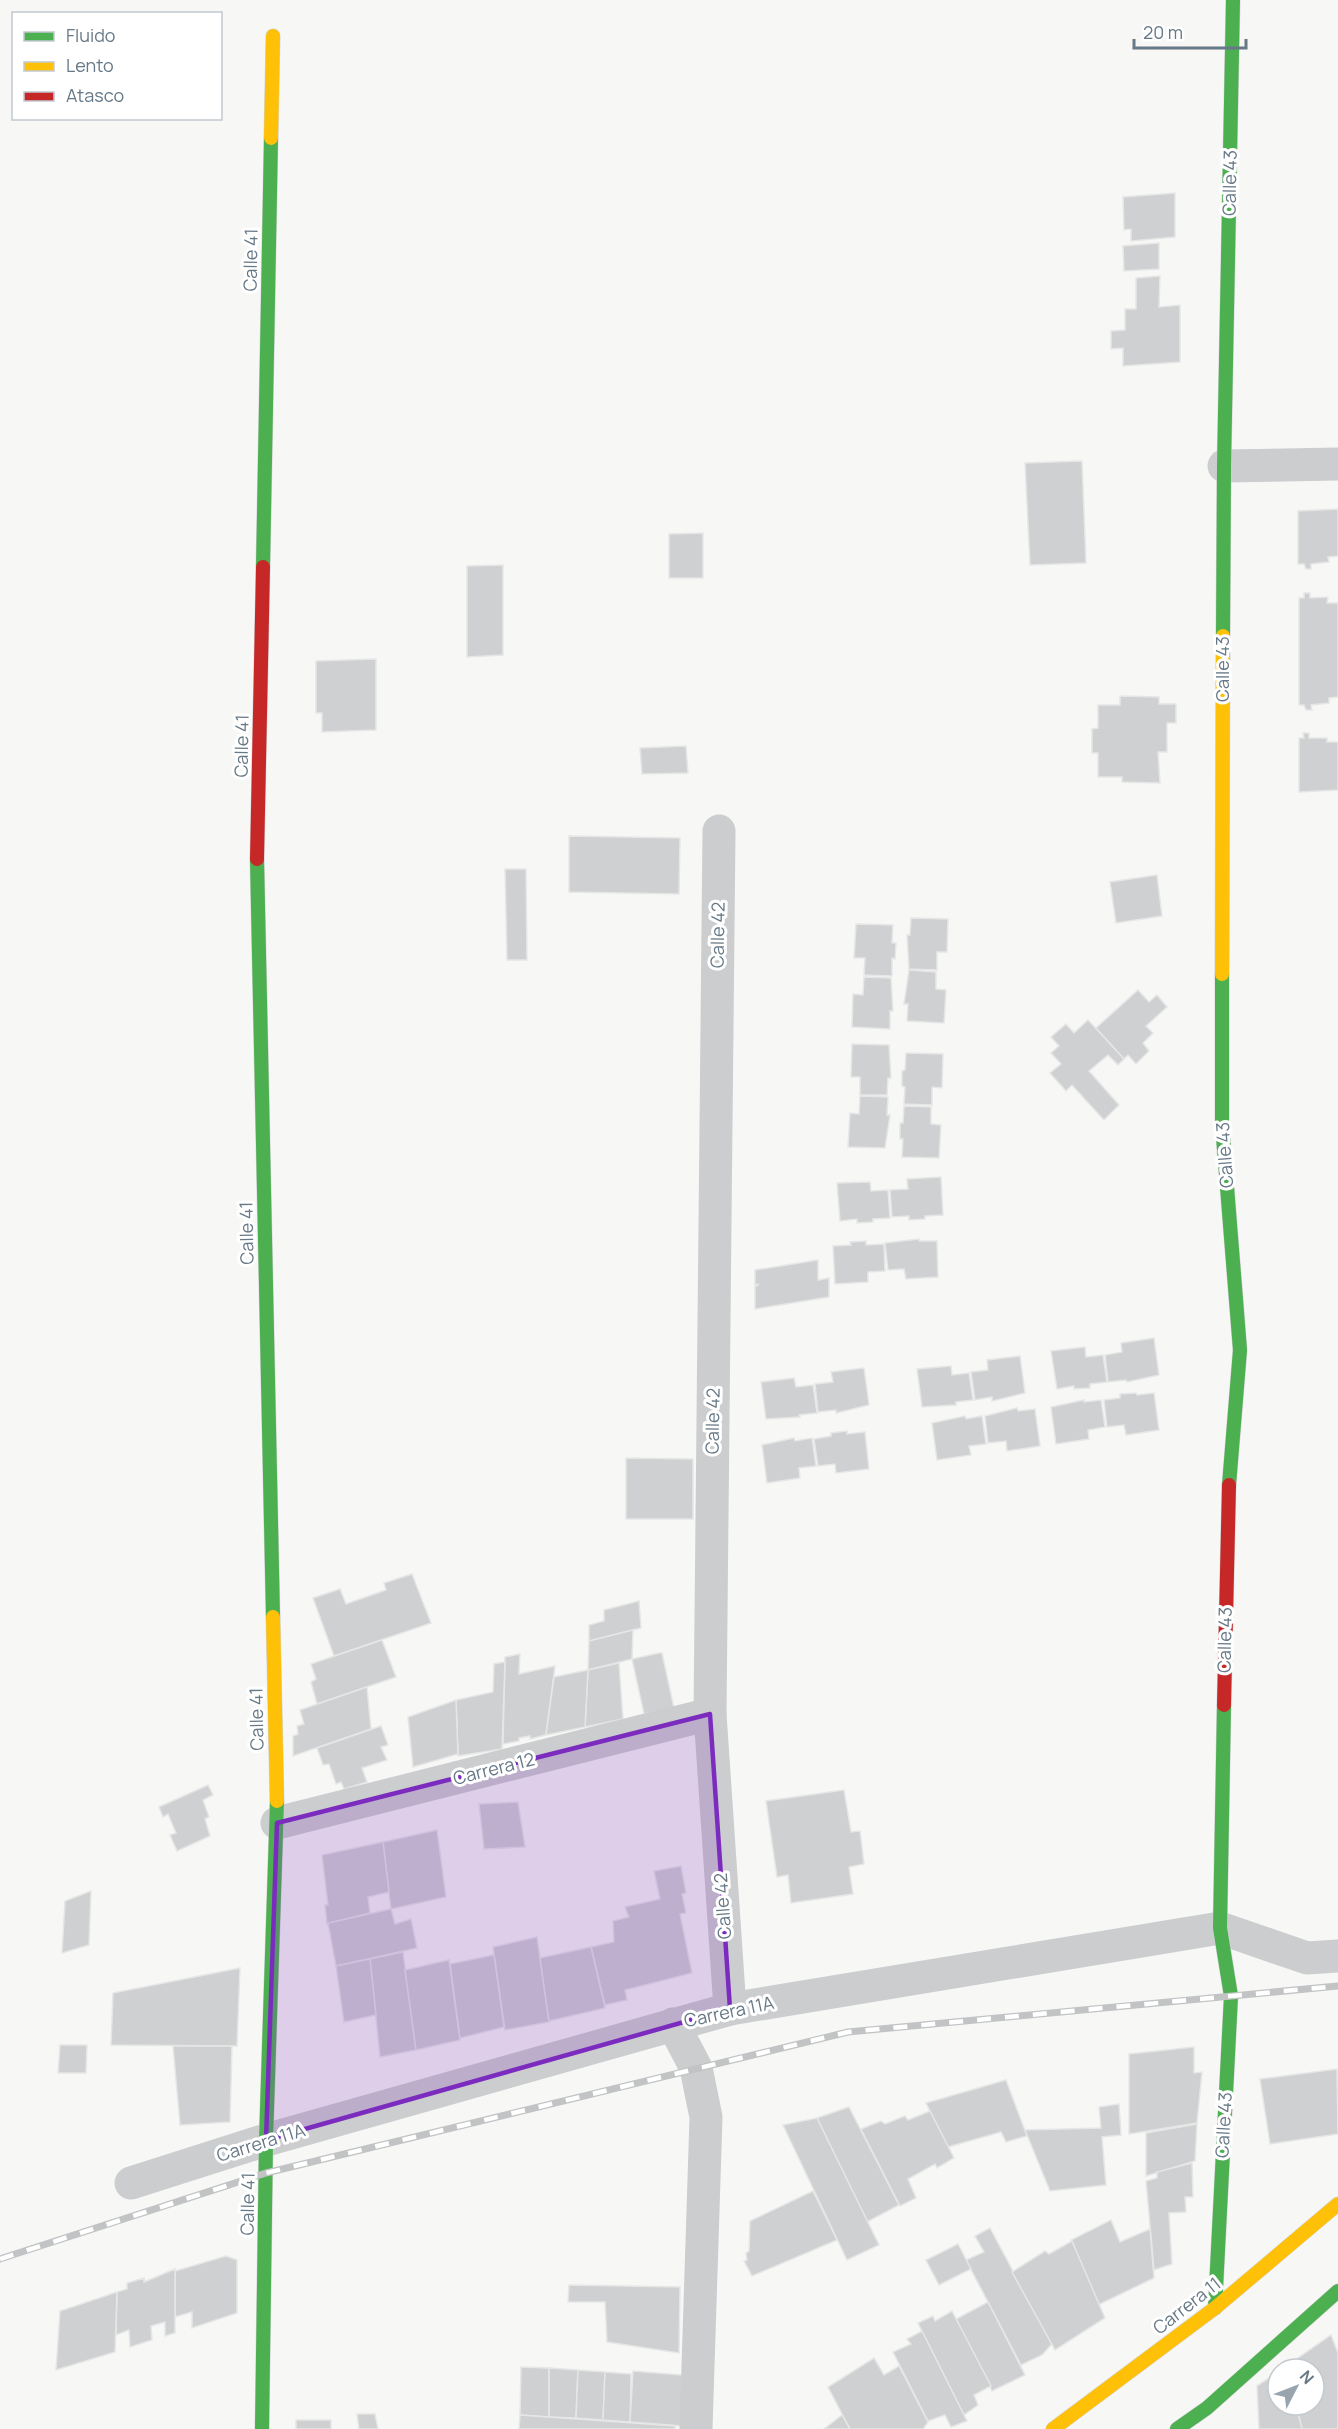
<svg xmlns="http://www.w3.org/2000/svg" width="1338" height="2429" viewBox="0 0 1338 2429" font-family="Manrope,sans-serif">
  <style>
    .building { fill: #ced0d1; stroke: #e6e6e6; stroke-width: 1.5 }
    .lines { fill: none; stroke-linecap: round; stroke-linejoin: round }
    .fast-casing { stroke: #d4d5d6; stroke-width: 15 }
    .slow-casing { stroke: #d4d5d6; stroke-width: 15 }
    .jam-casing { stroke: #d4d5d6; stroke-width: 15 }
    .street { stroke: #cccdce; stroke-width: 33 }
    .fast { stroke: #4caf50; stroke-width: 14 }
    .slow { stroke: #ffc107; stroke-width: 14 }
    .jam { stroke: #c62828; stroke-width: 14 }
    .rail-casing { stroke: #c1c3c4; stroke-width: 7 }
    .rail { stroke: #fff; stroke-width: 4.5; stroke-dasharray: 14; stroke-linecap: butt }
    .marked { fill: #7b2cbf; fill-opacity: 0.2; stroke: #7b2cbf; stroke-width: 4.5; stroke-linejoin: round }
    .labels { text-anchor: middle; stroke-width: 6; stroke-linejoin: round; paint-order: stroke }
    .street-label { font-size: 18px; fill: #677987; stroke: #fff }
  </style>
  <rect width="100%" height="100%" fill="#f7f7f6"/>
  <g class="building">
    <path d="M1175,193V237L1131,241V229L1124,230L1123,197Z"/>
    <path d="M1159,243V269L1124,271L1123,246Z"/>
    <path d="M1160,276L1159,307L1180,305V362L1123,366V348L1111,349V331L1125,330V309H1136V278Z"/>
    <path d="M1082,461L1086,563L1030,565L1025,463Z"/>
    <path d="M1338,509V556L1328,557L1329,562L1311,564V569H1306L1304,564H1298V511Z"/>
    <path d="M703,533V578H669V534Z"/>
    <path d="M503,565V655L467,657V566Z"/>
    <path d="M1304,593H1310V598L1328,597L1327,603H1338V697L1329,698V703L1311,705L1312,710H1306L1304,705H1299V598H1304Z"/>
    <path d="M376,659V730L322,732V713H316V661Z"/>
    <path d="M1120,696L1159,697V704H1176V723H1167V752H1158L1160,783L1122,782V777H1098V753H1092V729L1098,728V705H1120Z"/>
    <path d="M1303,733H1309V738H1327V742H1338V790L1299,792V738H1304Z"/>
    <path d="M686,746L688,773L642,774L640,748Z"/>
    <path d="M569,836L680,838L679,894L569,892Z"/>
    <path d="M505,869H526L527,960H507Z"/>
    <path d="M1157,875L1162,916L1116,923L1110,882Z"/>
    <path d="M911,918L948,919L947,952H937V970L909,969L907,935H910Z"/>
    <path d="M856,924L893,925L892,943H896L895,959L892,958V976L864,975L865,958H854Z"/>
    <path d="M909,970L936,972V989L946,990L944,1023L907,1021L908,1004H904Z"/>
    <path d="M864,977L891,978L893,1011H890V1029L852,1027L853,994L863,995Z"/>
    <path d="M1138,990L1149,1002L1157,995L1167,1007L1146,1026L1153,1033L1143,1043L1149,1051L1136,1064L1128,1055L1124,1059L1096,1028Z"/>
    <path d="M1088,1020L1124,1059L1118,1065L1108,1055L1089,1071L1119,1105L1104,1120L1072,1085L1066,1091L1050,1073L1061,1064L1051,1053L1059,1046L1051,1037L1066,1024L1074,1033Z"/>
    <path d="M852,1044L889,1045L891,1078H888L887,1095H860V1077H851Z"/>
    <path d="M906,1053L943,1054L942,1088L932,1087V1105L904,1104L905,1087L902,1086V1071L905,1070Z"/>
    <path d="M860,1096L888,1097L887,1115H890L885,1148L848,1147L850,1113L859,1114Z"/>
    <path d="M904,1106L931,1107V1124L941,1125L939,1158L902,1157L903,1139H900V1123H903Z"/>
    <path d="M941,1177L943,1215L925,1216V1219L909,1220V1216L892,1217L890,1190L908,1189L907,1179Z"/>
    <path d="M870,1182L871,1191L888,1190L890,1218L873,1219V1222L857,1223V1219L840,1221L837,1183Z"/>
    <path d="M919,1239V1241H937L938,1277L906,1279L904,1269L888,1270L885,1243Z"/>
    <path d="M866,1241V1245L884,1244L885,1271L868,1272V1282L835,1284L833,1246L851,1245L850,1242Z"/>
    <path d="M818,1260V1280L829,1278V1297L755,1309V1287L759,1284L755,1285V1270Z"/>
    <path d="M1154,1338L1159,1375L1127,1382L1126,1380L1108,1382L1105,1355L1122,1352L1121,1343Z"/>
    <path d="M1085,1347L1086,1357L1103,1355L1107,1382L1090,1384V1388L1074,1389V1386L1057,1389L1051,1351Z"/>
    <path d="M1020,1356L1025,1393L992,1401V1397L975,1400L971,1372L988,1370L987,1360Z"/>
    <path d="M951,1366L952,1375L969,1373L973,1400L956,1402V1405L922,1407L917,1369Z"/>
    <path d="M864,1368L869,1405L836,1413V1410L818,1412L815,1384L833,1382L831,1372Z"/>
    <path d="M794,1378L796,1387L813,1385L817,1413L799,1415L800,1417L766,1419L761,1382Z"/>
    <path d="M1136,1393L1137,1395L1154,1393L1159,1430L1126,1435L1124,1425L1107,1427L1104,1400L1120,1398V1394Z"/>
    <path d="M1084,1400V1402L1101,1400L1105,1427L1088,1430L1089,1439L1056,1444L1051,1407Z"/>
    <path d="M1017,1408L1018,1411L1035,1409L1040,1446L1007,1451L1006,1441L988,1443L985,1416Z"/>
    <path d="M965,1416L966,1419L982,1416L986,1444L969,1446L971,1455L937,1460L932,1423Z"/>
    <path d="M847,1431V1434L865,1432L869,1469L836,1473L835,1464L818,1466L814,1439L831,1436V1433Z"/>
    <path d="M794,1438L795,1441L812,1438L816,1466L799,1468L800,1478L767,1483L762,1445Z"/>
    <path d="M626,1458L693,1459V1519H626Z"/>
    <path d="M412,1574L431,1623L334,1656L313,1598L340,1589L346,1604L386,1590L384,1583Z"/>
    <path d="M639,1601L641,1628L589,1641V1625L604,1621V1610Z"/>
    <path d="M633,1630L632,1659L588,1670L589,1641Z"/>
    <path d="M382,1640L396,1677L317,1704L311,1682L316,1679L311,1664Z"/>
    <path d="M659,1653H662L674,1708L644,1714L632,1659Z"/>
    <path d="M520,1654L519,1674L555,1666L546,1735L530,1739V1736L519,1738V1741L503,1744L505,1657Z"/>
    <path d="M505,1662L502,1749L458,1756L456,1700L493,1692L494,1664Z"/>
    <path d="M619,1663L623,1719L585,1727L588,1670Z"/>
    <path d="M588,1670L585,1727L546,1735L554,1677Z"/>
    <path d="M367,1687L371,1729L293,1756V1736L298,1734L297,1726L304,1724L300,1710Z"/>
    <path d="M456,1700L458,1754L413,1767L408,1717Z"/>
    <path d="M381,1726L388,1745L381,1747L387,1760L362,1768L367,1782L344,1789L341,1782L336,1784L329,1764L323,1765L317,1748Z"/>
    <path d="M208,1785L213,1795L203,1800L209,1817L205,1819L210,1836L177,1851L170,1835L176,1833L168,1814L163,1817L159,1807Z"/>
    <path d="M844,1790L851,1832L860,1831L864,1864L849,1867L853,1894L791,1903L788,1875L777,1877L766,1801Z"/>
    <path d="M518,1802L525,1847L484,1849L479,1804Z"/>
    <path d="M437,1830L446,1897L391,1909L383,1842Z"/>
    <path d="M383,1842L389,1892L368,1897L370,1913L327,1924L325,1905H328L322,1855Z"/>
    <path d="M681,1866L686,1893L682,1894L686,1913L680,1914L692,1973L625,1990L627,2000L605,2005L591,1947L614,1942L613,1921L629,1917L625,1907L660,1899L654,1871Z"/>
    <path d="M91,1891L89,1945L62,1953L65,1901Z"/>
    <path d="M391,1909L395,1924L411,1919L417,1948L336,1966L328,1923Z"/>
    <path d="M537,1937L549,2022L505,2030L493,1947Z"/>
    <path d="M591,1947L605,2008L549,2021L540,1958Z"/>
    <path d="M403,1952L416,2050L380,2057L370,1959Z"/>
    <path d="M494,1955L504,2027L460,2038L450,1964Z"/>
    <path d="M370,1959L376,2015L344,2022L336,1966Z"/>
    <path d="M449,1960L460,2040L416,2050L405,1970Z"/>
    <path d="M240,1968L237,2046L111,2045L113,1993Z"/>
    <path d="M60,2045H87L86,2073H58Z"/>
    <path d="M173,2046H232L230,2122L180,2125Z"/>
    <path d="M1194,2047V2073L1202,2072L1197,2123L1129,2134V2054Z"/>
    <path d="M1337,2069L1338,2134L1270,2144L1260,2079Z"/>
    <path d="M1006,2080L1027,2136L1006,2142L1001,2132L948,2147L926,2103Z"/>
    <path d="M1119,2104L1121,2135L1102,2137L1106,2185L1050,2191L1025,2130L1101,2128L1099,2107Z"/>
    <path d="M849,2107L899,2205L867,2222L817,2118Z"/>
    <path d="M930,2111L954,2158L937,2168L935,2164L908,2179L916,2198L900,2206L861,2129L881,2121L885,2124L905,2116L908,2120Z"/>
    <path d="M817,2118L879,2245L847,2260L783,2125Z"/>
    <path d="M1197,2124L1195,2161L1146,2176V2133Z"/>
    <path d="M1192,2163L1193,2197H1185L1186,2212L1169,2213L1172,2264L1154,2270L1146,2181L1157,2178V2172Z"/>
    <path d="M813,2191L837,2240L752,2276L744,2261L747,2260L746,2253L749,2251L750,2221Z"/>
    <path d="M1111,2220L1120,2242L1150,2229L1154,2278L1098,2305L1071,2240Z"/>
    <path d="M990,2228L1052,2344L1042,2355L1021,2365L966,2260L984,2252L975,2236Z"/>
    <path d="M1072,2241L1105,2318L1055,2350L1012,2272L1045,2251L1049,2254Z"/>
    <path d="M958,2244L971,2269L939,2285L926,2260Z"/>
    <path d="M226,2256L237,2260V2313L192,2328V2312L175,2317V2271Z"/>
    <path d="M175,2269V2333L165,2336V2322L151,2326L152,2340L130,2347L129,2330L116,2335L117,2292L127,2289V2283L144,2278V2282Z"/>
    <path d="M569,2285L680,2287L679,2353L607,2342L605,2302H568Z"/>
    <path d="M117,2292L115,2352L56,2370L60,2311Z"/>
    <path d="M988,2302L1025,2375L992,2391L956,2319Z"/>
    <path d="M952,2311L991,2386L974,2395L978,2405L964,2415L918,2323L933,2316L935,2321Z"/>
    <path d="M922,2331L967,2421L951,2427L945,2415L928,2421L893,2352L911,2344L907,2339Z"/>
    <path d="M1331,2335L1338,2353V2429H1302L1296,2405H1314V2369H1286L1285,2367Z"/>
    <path d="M874,2358L884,2375L899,2366L928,2422L923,2429H850L828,2387Z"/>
    <path d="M521,2367L549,2368V2417L520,2415Z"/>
    <path d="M549,2368L578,2370L576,2418L549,2417Z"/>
    <path d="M578,2370L605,2372L603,2420L576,2418Z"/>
    <path d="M633,2371L682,2375V2426L630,2422Z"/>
    <path d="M605,2372L631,2374L630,2422L603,2420Z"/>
    <path d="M1278,2372V2405H1296L1302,2429H1259L1257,2386Z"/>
    <path d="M357,2414H375L378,2429H359Z"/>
    <path d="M520,2415L675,2426V2429H519Z"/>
    <path d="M842,2415L850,2429H824Z"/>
    <rect x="296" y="2420" width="35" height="9"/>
  </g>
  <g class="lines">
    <g class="fast-casing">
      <g id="fast">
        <path d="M263,567L271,138"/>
        <path d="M1223,636L1224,466L1233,0"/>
        <path d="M257,859L273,1617"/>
        <path d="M1222,974V1124L1240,1350L1229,1485"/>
        <path d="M1215,2308L1231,1996L1220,1928L1224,1705"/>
        <path d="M262,2429L266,2140L277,1801"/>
        <path d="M1177,2429L1207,2408L1338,2291"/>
      </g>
    </g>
    <g class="slow-casing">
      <g id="slow">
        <path d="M271,138L273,36"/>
        <path d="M1222,974L1223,636"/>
        <path d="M273,1617L277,1801"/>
        <path d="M1053,2429L1215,2308L1338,2204"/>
      </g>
    </g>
    <g class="jam-casing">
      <g id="jam">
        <path d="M257,859L263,567"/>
        <path d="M1224,1705L1229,1485"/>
      </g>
    </g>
    <g class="street">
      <path d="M1224,466L1338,464"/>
      <path d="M719,831L710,1714L730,2009"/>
      <path d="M277,1823L710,1714"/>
      <path d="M673,2024L696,2068L706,2117L696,2429"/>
      <path d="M131,2183L266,2140L730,2009L1220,1928L1307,1958L1338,1956"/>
    </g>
    <use href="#fast" class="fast"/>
    <use href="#slow" class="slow"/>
    <use href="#jam" class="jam"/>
    <g class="rail-casing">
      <path id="rail" d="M0,2259L266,2173L848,2032L1338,1986"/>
    </g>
    <use href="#rail" class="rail"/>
  </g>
  <path class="marked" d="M710,1714L730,2009L266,2140L277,1823Z"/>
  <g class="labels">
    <g class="street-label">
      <text transform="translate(1230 183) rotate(-89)" y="6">Calle 43</text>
      <text transform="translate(251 260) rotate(-89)" y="6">Calle 41</text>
      <text transform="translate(1223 669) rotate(-90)" y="6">Calle 43</text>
      <text transform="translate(242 746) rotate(-89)" y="6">Calle 41</text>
      <text transform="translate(718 935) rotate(-89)" y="6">Calle 42</text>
      <text transform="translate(1225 1155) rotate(-94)" y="6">Calle 43</text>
      <text transform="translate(247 1233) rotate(-91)" y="6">Calle 41</text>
      <text transform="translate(713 1421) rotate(-89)" y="6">Calle 42</text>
      <text transform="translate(1225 1640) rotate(-89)" y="6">Calle 43</text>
      <text transform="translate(257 1719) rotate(-91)" y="6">Calle 41</text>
      <text transform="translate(494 1769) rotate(-14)" y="6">Carrera 12</text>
      <text transform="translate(723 1906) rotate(-94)" y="6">Calle 42</text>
      <text transform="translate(729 2012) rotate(-12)" y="6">Carrera 11A</text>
      <text transform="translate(1224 2125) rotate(-87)" y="6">Calle 43</text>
      <text transform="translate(261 2143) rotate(-17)" y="6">Carrera 11A</text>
      <text transform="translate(248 2204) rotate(-89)" y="6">Calle 41</text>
      <text transform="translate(1187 2306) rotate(-38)" y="6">Carrera 11</text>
    </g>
  </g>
  <rect x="12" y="12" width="210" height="108" fill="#ffffff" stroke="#c2c9cf" stroke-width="1.5"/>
  <rect x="24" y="32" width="30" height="9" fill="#4caf50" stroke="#c2c9cf" stroke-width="1.5"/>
  <text x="66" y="42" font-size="18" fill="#677987">Fluido</text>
  <rect x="24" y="62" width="30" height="9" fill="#ffc107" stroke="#c2c9cf" stroke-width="1.5"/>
  <text x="66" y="72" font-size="18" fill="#677987">Lento</text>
  <rect x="24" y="92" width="30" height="9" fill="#c62828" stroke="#c2c9cf" stroke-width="1.5"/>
  <text x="66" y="102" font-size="18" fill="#677987">Atasco</text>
  <g transform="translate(1296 2387) rotate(48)"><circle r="28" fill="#ffffff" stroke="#c2c9cf" stroke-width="1.5"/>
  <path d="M0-4.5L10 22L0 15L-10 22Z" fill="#99a5ae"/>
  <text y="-9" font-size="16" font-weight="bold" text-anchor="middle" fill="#677987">N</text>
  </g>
  <path d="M1134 39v9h112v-9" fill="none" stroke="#677987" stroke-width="3"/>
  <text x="1143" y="39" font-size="18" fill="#677987" stroke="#ffffff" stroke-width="4.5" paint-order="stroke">20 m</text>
</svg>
